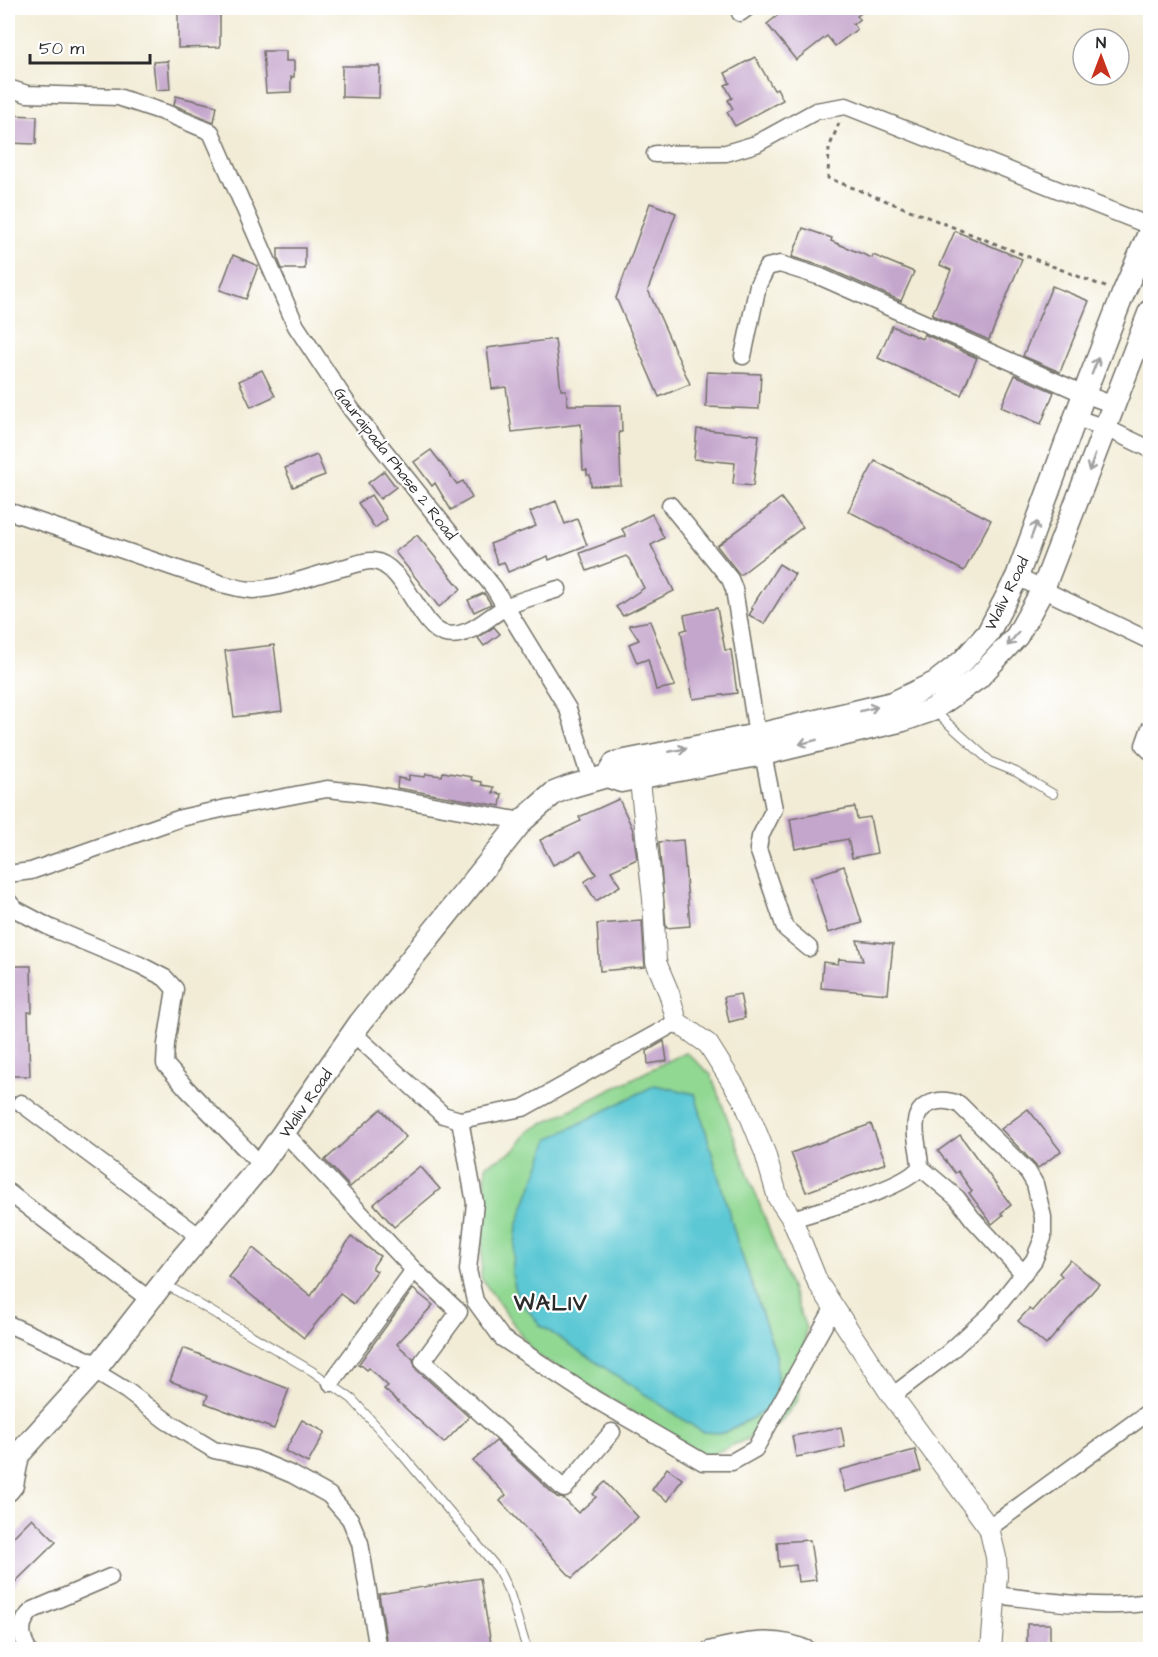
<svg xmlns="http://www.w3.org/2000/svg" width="1158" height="1657" viewBox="0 0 1158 1657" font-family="'Architects Daughter',sans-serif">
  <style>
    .green { fill: #91d893; stroke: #5e825f; stroke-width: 1.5; fill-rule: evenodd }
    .water { fill: #5cc8d4; stroke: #447a80; stroke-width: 1.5 }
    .building { fill: #c4a5cc }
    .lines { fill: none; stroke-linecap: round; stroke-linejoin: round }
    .service-casing { stroke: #716f67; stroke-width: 10 }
    .minor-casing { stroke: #716f67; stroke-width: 19 }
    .tertiary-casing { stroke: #716f67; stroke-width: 22 }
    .secondary-casing { stroke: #716f67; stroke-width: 25 }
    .path { stroke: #716f67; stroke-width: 3; stroke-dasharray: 4.5 4.5; stroke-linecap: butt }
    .service { stroke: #fff; stroke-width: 8 }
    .minor { stroke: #fff; stroke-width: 16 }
    .tertiary { stroke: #fff; stroke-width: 20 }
    .secondary { stroke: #fff; stroke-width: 22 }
    .oneway { stroke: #a0a0a0 }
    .labels { text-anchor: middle; stroke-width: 4.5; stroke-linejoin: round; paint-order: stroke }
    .street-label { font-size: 16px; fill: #2b2b2b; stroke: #fff }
    .district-label { font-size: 22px; font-weight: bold; letter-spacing: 1.5px; fill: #2b2b2b; stroke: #fff }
  </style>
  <rect width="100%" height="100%" fill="#fff"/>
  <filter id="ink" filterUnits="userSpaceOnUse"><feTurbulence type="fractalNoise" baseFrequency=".0167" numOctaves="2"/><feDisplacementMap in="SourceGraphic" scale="12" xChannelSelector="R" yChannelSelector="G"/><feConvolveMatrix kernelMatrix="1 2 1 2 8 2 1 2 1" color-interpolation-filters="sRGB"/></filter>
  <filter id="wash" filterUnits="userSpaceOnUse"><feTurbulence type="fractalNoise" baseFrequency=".008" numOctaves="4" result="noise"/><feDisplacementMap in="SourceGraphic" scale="24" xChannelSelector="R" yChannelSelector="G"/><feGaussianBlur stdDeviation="1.35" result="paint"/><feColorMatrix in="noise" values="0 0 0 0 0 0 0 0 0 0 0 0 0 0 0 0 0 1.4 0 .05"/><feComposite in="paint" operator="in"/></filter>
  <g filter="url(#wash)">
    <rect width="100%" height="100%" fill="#f2ecd6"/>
    <path class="green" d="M686,1052L711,1075L806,1328L798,1400L777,1426L706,1457L534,1353L481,1278L486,1165L515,1150L528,1131ZM738,1244L776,1355L772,1405L758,1415L723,1433Z"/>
    <path class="water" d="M655,1085L695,1094L738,1244L776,1355L777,1384L772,1405L758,1415L723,1433L702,1432L541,1326L517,1297L512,1274L517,1226L549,1139Z"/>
    <g id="blocks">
      <g class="building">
        <path d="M178,8H220V47L178,48Z"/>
        <path d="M787,8H868L857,16L860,19L853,24L857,29L835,46L827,36L796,60L767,24Z"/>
        <path d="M263,51H286V61H294V77H291V92L266,93Z"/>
        <path d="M755,57L774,90L777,88L783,100L735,126L727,112L733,109L728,100L732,98L725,85L730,83L725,73Z"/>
        <path d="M168,61L170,89L156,90L153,62Z"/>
        <path d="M342,66H380L379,98L342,97Z"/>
        <path d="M176,96L217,106L214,122L174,105Z"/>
        <path d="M8,115L37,116L36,144L8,143Z"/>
        <path d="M650,203L676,213L648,290L690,384L659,397L616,298Z"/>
        <path d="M803,228L832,238L831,241L872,258L873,255L914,272L901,301L825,267L792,257Z"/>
        <path d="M955,231L1022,259L989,340L932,315L951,270L940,265Z"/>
        <path d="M278,248H305V269H282L278,259Z"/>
        <path d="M233,255L258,266L246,299L220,290Z"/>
        <path d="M1052,286L1089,301L1060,372L1023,356Z"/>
        <path d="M892,326L922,339L924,334L977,358L961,395L878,358Z"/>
        <path d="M555,339L561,390H566L568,405H621L622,432H619L621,485L591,486L590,475H587V470H583L581,424L512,432L506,387L492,389L487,348Z"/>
        <path d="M262,370L275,396L251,407L239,381Z"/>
        <path d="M707,372L761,374L759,409L706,407Z"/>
        <path d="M1015,375L1054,392L1041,424L1001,407Z"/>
        <path d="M697,429L759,435L753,486L733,484L735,463L694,459Z"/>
        <path d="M431,450L457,484L463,481L472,498L451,510L435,483L432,486L414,462Z"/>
        <path d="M317,455L325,475L293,487L285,468Z"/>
        <path d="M875,461L991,520L964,571L848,511Z"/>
        <path d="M384,471L396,487L380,499L368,483Z"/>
        <path d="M371,495L387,519L375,528L358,503Z"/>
        <path d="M781,498L803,527L740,575L717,546Z"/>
        <path d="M556,501L565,524L577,519L587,545L549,560L548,556L508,572L504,562L498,564L490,544L536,526L530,512Z"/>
        <path d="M652,514L664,538L651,545L674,591L623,616L616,607L644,588L629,559L626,556L587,571L580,553L626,536L622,529Z"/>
        <path d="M417,535L461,589L439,607L395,552Z"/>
        <path d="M779,564L795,574L764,624L749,615L753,609L751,608Z"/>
        <path d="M484,593L491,604L474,612L468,600Z"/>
        <path d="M717,608L725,650H731L737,693L693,699L681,631L687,629L684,615Z"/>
        <path d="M650,621L675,686L656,690L648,659L637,663L629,644L639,640L629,625Z"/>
        <path d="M494,627L500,634L484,646L478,638Z"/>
        <path d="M274,645L282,711L234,717L225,651Z"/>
        <path d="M443,772L472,777L471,780L482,782V785L494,787L493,793L502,794L500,806L397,788L398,778L409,780V775L425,777L426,774L442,776Z"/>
        <path d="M619,799L633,830L637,859L611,871L620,886L596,901L584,882L596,874L581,851L553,865L540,840L581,821L579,817Z"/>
        <path d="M855,807L857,819L870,817L877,853L852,858L848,839L795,849L790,819Z"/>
        <path d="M683,840L690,926L666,928L659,842Z"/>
        <path d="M844,866L862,923L828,933L811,877Z"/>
        <path d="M642,921L645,967L600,971L597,924Z"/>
        <path d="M857,940L893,944L888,994L821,988L823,962L838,964L839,959L863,961Z"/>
        <path d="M8,966H31L32,1012H28L30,1076H8Z"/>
        <path d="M740,994L745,1018L729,1022L724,997Z"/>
        <path d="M664,1041L667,1061L648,1064L647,1051Z"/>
        <path d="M381,1109L406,1137L350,1187L325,1160Z"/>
        <path d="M1028,1109L1061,1151L1038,1168L1001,1129Z"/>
        <path d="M871,1124L886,1163L806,1192L791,1153Z"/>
        <path d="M960,1135L1011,1205L1001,1213L1003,1215L992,1224L969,1193L972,1191L958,1171L955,1173L938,1151Z"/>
        <path d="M420,1166L440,1189L394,1227L374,1204Z"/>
        <path d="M351,1237L380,1256L372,1268L377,1271L354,1304L340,1294L304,1338L229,1277L253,1248L311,1296Z"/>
        <path d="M1070,1260L1099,1284L1046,1345L1018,1321L1029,1309L1032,1311L1062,1276L1059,1273Z"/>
        <path d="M413,1289L433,1305L397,1344L413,1359L416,1369L469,1417L444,1443L384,1389L388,1386L369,1368L367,1370L361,1365L360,1366L358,1365Z"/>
        <path d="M183,1348L289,1389L274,1429L205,1403L208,1395L170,1381Z"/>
        <path d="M302,1420L325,1432L308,1463L285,1451Z"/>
        <path d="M841,1427L845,1447L796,1457L792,1436Z"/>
        <path d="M496,1441L557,1497L564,1499L578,1513L596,1497L593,1494L605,1482L638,1517L572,1578L500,1501L506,1495L473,1461Z"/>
        <path d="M915,1450L921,1471L845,1492L840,1470Z"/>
        <path d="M667,1468L682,1479L668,1501L652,1490Z"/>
        <path d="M32,1518L56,1542L8,1589V1542Z"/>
        <path d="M810,1540L816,1580L798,1582L796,1565L779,1567L777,1542Z"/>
        <path d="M480,1578L491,1644L454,1650H388L379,1594Z"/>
        <rect x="1027" y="1624" width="23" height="26"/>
      </g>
    </g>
  </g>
  <g filter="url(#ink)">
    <use href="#blocks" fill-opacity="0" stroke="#716f67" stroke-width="1.5"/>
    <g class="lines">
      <g class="service-casing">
        <g id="service">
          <path d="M933,710L991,762L1016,772L1053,794"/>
          <path d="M165,1284L312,1371L352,1399L399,1451L498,1569L510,1594L525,1643L529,1650"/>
        </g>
      </g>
      <g class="minor-casing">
        <g id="minor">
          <path d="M740,13L747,8"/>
          <path d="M8,88L27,94L118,97L166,113L211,132L296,326L351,409L494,588L568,709L591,781"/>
          <path d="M655,154L726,153L756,144L816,111L846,106L1150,226"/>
          <path d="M743,356L758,285L767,267L780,264L821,277L1084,394L1114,405"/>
          <path d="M1076,418L1106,428L1150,449"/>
          <path d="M670,505L730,579L734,589L757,735L763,754L774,809L760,837L758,849L785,928L809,948"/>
          <path d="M8,511L222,584C231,586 243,590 253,590C285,588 315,574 346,567C354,565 365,560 373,561C405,564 419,628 445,634C469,639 487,617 506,607C522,599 541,595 558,589"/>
          <path d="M1017,577L1150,641"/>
          <path d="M1150,728L1144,745L1150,751"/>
          <path d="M8,874L31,871L181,818L226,808L327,789L366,793L522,821"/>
          <path d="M8,901L15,909L51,928L140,965L165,978L175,989L166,1044L165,1064L187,1089L261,1165"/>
          <path d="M353,1033L443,1115L460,1120L523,1108L677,1022"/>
          <path d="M21,1103L200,1237"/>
          <path d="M460,1120L475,1203L468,1270L475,1301L502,1338L596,1400L703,1462H732L755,1449L834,1307"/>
          <path d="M284,1132L414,1270L459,1312L423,1361L564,1489L612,1432"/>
          <path d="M920,1167L957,1198L972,1218L1024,1274"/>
          <path d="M8,1192L150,1300"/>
          <path d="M792,1219C820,1210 905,1189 920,1167C920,1147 906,1117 927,1105C939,1099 947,1100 959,1104L1028,1172L1035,1184L1043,1217V1238L1034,1260L992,1313L946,1355L892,1396"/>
          <path d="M8,1324L99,1365"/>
          <path d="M94,1371L127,1391L168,1422L214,1450L255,1459L293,1475L329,1495L350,1519L360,1543L378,1650"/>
          <path d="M331,1383L414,1270"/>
          <path d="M989,1528L1150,1411"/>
          <path d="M996,1595C1048,1601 1099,1610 1150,1602"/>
          <path d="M28,1650C20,1634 19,1622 33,1610L110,1577"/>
          <path d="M709,1650C742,1641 777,1634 809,1650"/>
        </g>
      </g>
      <g class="tertiary-casing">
        <path id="tertiary" d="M638,763L653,899L656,962L669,993L677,1022L708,1044L744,1101L765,1153L778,1198L792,1219L818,1283L890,1393L989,1528L996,1557L997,1576L991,1650"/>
      </g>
      <g class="secondary-casing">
        <g id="secondary">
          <path d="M607,776L615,763L757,735L893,703L935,683L963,661L988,633L1017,577L1084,394L1123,294L1150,231"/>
          <path d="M8,1490L12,1485L18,1455L94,1371L184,1256L261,1165L360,1023L522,821L554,793L569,787L607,776L621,781L763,754L903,720L932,710L978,678L1017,636L1043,589L1150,311"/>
        </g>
      </g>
      <path class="path" d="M839,123L829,148L828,178L1108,288"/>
      <use href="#service" class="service"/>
      <use href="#minor" class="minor"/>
      <use href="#tertiary" class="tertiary"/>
      <use href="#secondary" class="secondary"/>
    </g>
    <defs><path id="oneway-shaft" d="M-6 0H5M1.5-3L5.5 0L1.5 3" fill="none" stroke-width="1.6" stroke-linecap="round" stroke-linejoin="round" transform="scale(1.5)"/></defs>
    <g class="oneway">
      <use href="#oneway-shaft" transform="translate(1095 366) rotate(-69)"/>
      <use href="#oneway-shaft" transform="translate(1092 463) rotate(110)"/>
      <use href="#oneway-shaft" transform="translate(1034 530) rotate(-69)"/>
      <use href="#oneway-shaft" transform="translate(1013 639) rotate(129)"/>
      <use href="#oneway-shaft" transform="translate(869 709) rotate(-14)"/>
      <use href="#oneway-shaft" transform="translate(808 742) rotate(166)"/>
      <use href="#oneway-shaft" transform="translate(678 750) rotate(-11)"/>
    </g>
  </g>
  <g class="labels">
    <g class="street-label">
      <text transform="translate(396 463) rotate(52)" y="6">Gauraipada Phase 2 Road</text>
      <text transform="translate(1006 593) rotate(-64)" y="6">Waliv Road</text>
      <text transform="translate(305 1103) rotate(-55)" y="6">Waliv Road</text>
    </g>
    <g class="district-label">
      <text x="551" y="1310">WALIV</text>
    </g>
  </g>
  <rect width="1158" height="1657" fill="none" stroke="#fff" stroke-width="30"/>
  <g transform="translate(1101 57)"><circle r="28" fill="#ffffff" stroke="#aaaaaa" stroke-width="1.5"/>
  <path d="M0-4.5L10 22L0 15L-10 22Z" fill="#c8321e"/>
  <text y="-9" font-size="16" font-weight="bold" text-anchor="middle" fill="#2b2b2b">N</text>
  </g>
  <path d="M30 54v9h120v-9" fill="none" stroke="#2b2b2b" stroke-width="3"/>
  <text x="39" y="54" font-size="18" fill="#2b2b2b" stroke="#ffffff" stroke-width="4.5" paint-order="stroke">50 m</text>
</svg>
